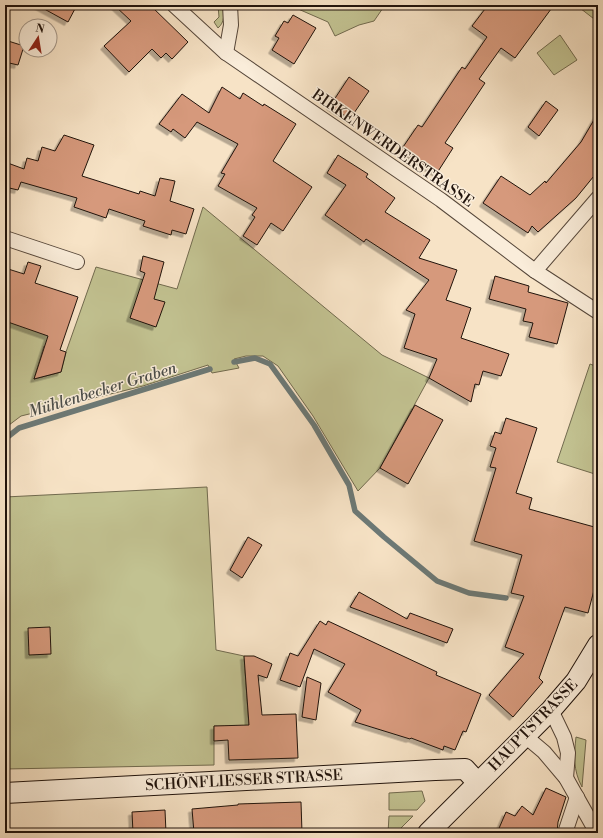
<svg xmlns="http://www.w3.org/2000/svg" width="603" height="838" viewBox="0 0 603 838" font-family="'Libre Bodoni',serif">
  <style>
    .green { fill: #c2c291; stroke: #716a4e }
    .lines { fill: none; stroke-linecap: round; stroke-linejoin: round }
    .stream { stroke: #6c7976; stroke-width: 5.5 }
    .building { fill: #d6997b; stroke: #20130c; filter: url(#shadow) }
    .minor-casing { stroke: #56473a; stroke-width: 16 }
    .secondary-casing { stroke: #20130c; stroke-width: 22 }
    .minor { stroke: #faedda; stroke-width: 14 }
    .secondary { stroke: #faedda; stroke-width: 20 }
    .labels { text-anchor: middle; stroke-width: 3; stroke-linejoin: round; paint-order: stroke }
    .street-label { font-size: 15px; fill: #20130c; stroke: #faedda }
    .water-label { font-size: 16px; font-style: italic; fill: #4c4e4a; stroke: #faedda }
  </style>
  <defs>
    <filter id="shadow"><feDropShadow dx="-3.5" dy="3.5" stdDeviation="0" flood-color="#0004"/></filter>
  </defs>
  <rect width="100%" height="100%" fill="#f7e3c6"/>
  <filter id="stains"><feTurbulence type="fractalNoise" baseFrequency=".005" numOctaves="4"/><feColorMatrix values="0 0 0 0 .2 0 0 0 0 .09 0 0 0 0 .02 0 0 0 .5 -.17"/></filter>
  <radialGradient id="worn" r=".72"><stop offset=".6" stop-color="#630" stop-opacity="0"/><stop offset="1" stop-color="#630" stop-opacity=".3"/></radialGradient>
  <g class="green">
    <path d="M218,5H223C224,14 225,22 218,28L214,22L219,17Z"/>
    <path d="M289,5H385L374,21L359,25L335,36L328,22Z"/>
    <path d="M576,5H598V22Z"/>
    <path d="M560,35L577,60L554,75L537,53Z"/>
    <path d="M203,207L382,355L429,378L380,468L358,491L313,416L278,366L263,356H246L234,359L239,368L212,373L208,365L143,386L21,416L5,428V314L54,339L52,348L44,346L34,379L61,372L66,352L96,267L177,289Z"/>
    <path d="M590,364L598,367V475L557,462Z"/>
    <path d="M207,487L216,650L244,656L249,727L214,726V765L5,769V497Z"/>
    <path d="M576,737L586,740L582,787C573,770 574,756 576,737Z"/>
    <path d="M422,791L425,801L417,810H389V793Z"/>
    <path d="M389,816H413L396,833H388Z"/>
  </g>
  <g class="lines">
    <g class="stream">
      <path d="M234,362L255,358L270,364L314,425L349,485L355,511L384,537L437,581L469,593L506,598"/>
      <path d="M5,439L19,428L210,369"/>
    </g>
  </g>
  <g class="building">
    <path d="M37,5H77L68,22Z"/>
    <path d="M114,5H150L188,42L172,59L166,53L161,58L152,49L129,72L104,46L131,21Z"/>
    <path d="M488,5H554L515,58L501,48L479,79L485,83L445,143L453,148L437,173L401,150L418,125L422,127L462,67L465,69L487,37L472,26Z"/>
    <path d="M293,15L316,28L294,64L272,50L279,38L275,36L284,21L288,23Z"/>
    <path d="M5,40L24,46L18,65L5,62Z"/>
    <path d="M349,77L369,91L350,119L330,106Z"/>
    <path d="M222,87L240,99L243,93L263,106L264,104L296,124L273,161L312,187L283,231L271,223L257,245L243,236L255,217L252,215L257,208L218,186L225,174L221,173L238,144L197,122L185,138L173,129L171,132L159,124L182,94L209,113Z"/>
    <path d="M546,101L558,110L539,136L528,127Z"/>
    <path d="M598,113V171L576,198L538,232L532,226L528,233L483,203L501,176L530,195L545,181L546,183L581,142Z"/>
    <path d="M64,135L94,145L82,176L139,194L140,191L155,196L160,178L175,181L170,201L194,209L186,234L172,230L171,235L143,226L145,221L109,209L106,218L74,207L77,198L21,182L18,190L5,187V162L24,169L27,158L38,161L42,147L55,151Z"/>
    <path d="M338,155L368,174L366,177L395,198L385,212L430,240L419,258L457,270L446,300L471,308L461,338L509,354L501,376L483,371L479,385L475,384L471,402L429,378L437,359L404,348L415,314L406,310L429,280L366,239L364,242L325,215L346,185L327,173Z"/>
    <path d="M143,256L164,262L154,299L165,302L156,327L130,318L145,273L140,271Z"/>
    <path d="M28,262L41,266L35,283L78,297L60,350L66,352L61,372L34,379L48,336L5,321V268L24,274Z"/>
    <path d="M495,276L529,286L528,292L568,303L557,344L529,337L533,323L523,321L526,309L489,299Z"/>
    <path d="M415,405L443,420L408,484L380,468Z"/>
    <path d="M506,418L537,428L516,493L532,498L529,509L598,528V575L588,613L565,607L539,678L543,682L513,717L489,695L524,654L505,647L524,596L511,593L522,555L474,541L496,468L490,467L496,448L490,446L495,432L501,434Z"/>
    <path d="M248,537L262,545L242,578L230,570Z"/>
    <path d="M359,592L407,619L410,613L453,629L447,643L350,607Z"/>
    <path d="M320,621L326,625L328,621L437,672L436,675L481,694L466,732L463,731L455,750L444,746L443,750L411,738L410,739L355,722L361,710L328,692L345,664L314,649L300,687L280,680L290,653L298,656Z"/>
    <path d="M50,627L51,654L29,655L28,628Z"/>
    <path d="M244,656H254L272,664L267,678L258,675L262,715L296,714L298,758L229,760L228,740L214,741V726L249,725Z"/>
    <path d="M307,677L321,683L316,720L302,717Z"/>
    <path d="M546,788L566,797L558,822L557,833H497L506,812L515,816L522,806L533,815Z"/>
    <path d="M301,802L302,833H194L192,809L238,805V804Z"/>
    <path d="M165,810L166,833H133L132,812Z"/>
  </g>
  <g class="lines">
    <g class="minor-casing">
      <g id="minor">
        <path d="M174,5L226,53L441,200L535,271L598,312"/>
        <path d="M226,53L231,25L230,5"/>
        <path d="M5,238L77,262"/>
        <path d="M535,271L598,198"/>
        <path d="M551,710L564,737L568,753L566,778"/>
        <path d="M525,736L544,752L566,778L597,833"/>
        <path d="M565,833L577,797"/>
      </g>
    </g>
    <g class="secondary-casing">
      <g id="secondary">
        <path d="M5,793L435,770L465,769L477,782"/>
        <path d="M428,833L551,710L576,681L598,645"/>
      </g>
    </g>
    <use href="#minor" class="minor"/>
    <use href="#secondary" class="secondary"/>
  </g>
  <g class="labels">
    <g class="street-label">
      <text transform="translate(393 148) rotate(35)" y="5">BIRKENWERDERSTRASSE</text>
      <text transform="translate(533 725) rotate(-46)" y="5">HAUPTSTRASSE</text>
      <text transform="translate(244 780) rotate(-3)" y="5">SCHÖNFLIESSER STRASSE</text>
    </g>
    <g class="water-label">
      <text transform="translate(102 389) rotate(-17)" y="6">Mühlenbecker Graben</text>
    </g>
  </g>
  <rect width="603" height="838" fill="none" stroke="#f7e3c6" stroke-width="20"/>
  <rect x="6" y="6" width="591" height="826" fill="none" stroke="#20130c" stroke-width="2"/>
  <rect x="10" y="10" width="583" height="818" fill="none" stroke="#20130c"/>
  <g transform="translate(38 38) rotate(12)"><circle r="19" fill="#faedda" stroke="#a39688"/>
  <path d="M0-3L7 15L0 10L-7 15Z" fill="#8f2418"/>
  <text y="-6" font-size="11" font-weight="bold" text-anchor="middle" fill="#20130c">N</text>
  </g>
  <rect width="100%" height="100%" filter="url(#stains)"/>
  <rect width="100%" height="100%" fill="url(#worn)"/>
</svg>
